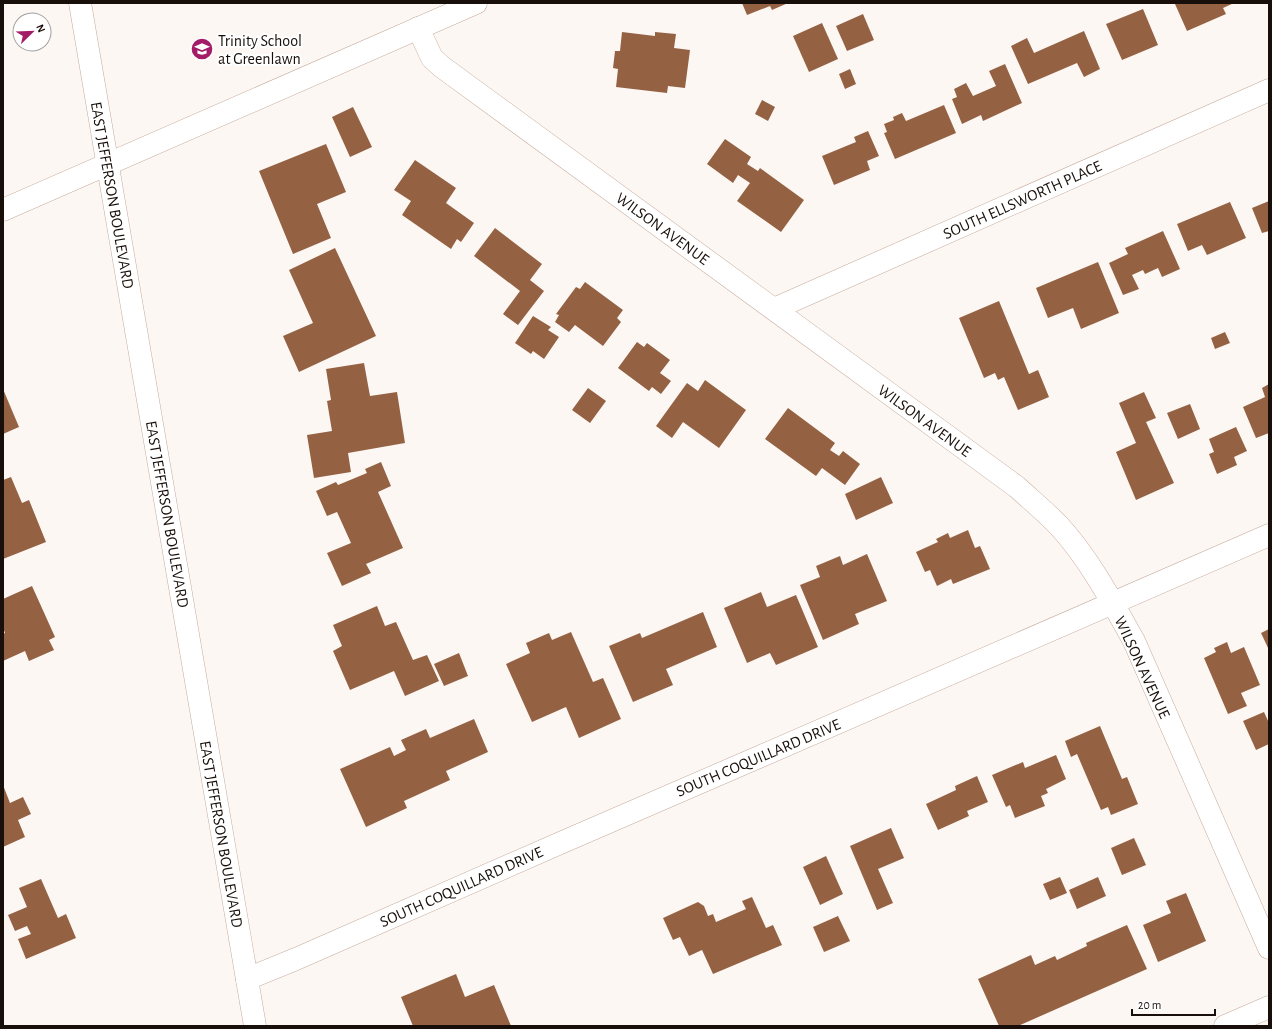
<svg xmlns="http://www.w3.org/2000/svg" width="1272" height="1029" viewBox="0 0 1272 1029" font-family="'Alegreya Sans',sans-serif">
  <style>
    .building { fill: #946243 }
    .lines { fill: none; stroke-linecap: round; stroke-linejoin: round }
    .minor-casing { stroke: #c6ab9c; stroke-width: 23 }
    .tertiary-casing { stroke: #c6ab9c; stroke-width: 23 }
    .minor { stroke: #fff; stroke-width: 22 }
    .tertiary { stroke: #fff; stroke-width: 22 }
    .labels { text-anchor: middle; stroke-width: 4; stroke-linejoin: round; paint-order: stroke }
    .poi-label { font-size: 16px; fill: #180f0a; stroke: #fff; text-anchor: start }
    .street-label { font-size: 16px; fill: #180f0a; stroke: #fff }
  </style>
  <rect width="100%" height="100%" fill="#fdf7f4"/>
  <g class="building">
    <path d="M742,3H788L772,10L770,6L747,15Z"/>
    <path d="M1178,3H1234L1223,8L1226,14L1187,31L1175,4Z"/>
    <path d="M1143,9L1158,45L1122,60L1106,24Z"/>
    <path d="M863,14L874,40L847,51L836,26Z"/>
    <path d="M822,23L838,59L809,72L793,36Z"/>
    <path d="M1084,31L1100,69L1084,77L1077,63L1028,84L1011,46L1027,38L1034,53Z"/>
    <path d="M622,32L655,36V32L676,34L674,48L690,50L685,88L668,86L667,93L616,87L618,69L613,68L615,51H620Z"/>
    <path d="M1005,64L1022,103L983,121L981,115L962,124L952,99L957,97L954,89L966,83L973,96L996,86L989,71Z"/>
    <path d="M850,69L856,84L845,89L839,74Z"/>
    <path d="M762,100L775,107L768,121L755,114Z"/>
    <path d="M944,105L956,133L895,159L884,133L887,132L884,124L894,120L893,117L902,113L906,121Z"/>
    <path d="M353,107L372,147L350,157L332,117Z"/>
    <path d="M868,131L879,156L867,161L870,170L834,185L822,156L856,142L854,137Z"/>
    <path d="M725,139L751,157L747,164L758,171L760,168L804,200L781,232L737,201L750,183L738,175L733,183L707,164Z"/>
    <path d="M326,144L346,192L317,204L331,238L293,254L259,171Z"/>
    <path d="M415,160L456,188L446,203L474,223L461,242L457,239L451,249L402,215L411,201L394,190Z"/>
    <path d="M1269,201V231L1262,233L1252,208Z"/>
    <path d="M1230,202L1246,238L1207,255L1202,245L1188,251L1177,224Z"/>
    <path d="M495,228L542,264L530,280L544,291L518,325L503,314L520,291L474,256Z"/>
    <path d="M1163,231L1180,269L1162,277L1158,268L1145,274L1143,270L1132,275L1139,289L1123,295L1109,263L1128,254L1125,248Z"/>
    <path d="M335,248L376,336L299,372L283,336L313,323L289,270Z"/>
    <path d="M1098,262L1119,313L1081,329L1073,308L1048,318L1036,288Z"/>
    <path d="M585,282L623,310L617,318L621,322L603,346L575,325L569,332L555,322L559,315L556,314L576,287L580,289Z"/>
    <path d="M999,301L1029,374L1038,370L1049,397L1018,410L1004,377L998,380L995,373L984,378L959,318Z"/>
    <path d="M533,316L551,327L548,330L559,337L544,359L533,351L531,354L515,343Z"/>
    <path d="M1225,332L1230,343L1215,349L1211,338Z"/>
    <path d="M637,342L644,347L647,343L670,360L660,373L671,381L661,394L652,387L649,391L618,368Z"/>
    <path d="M364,363L370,396L397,392L405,443L348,453L351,472L314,478L307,435L332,431L327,401L331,400L326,369Z"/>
    <path d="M705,380L746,410L719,448L683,422L672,438L656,426L687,383L698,391Z"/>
    <path d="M1269,384V433L1256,438L1243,407L1265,397L1262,388Z"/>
    <path d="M588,388L606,401L590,423L572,410Z"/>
    <path d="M3,389L19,427L3,434Z"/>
    <path d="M1144,392L1156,418L1146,422L1174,483L1136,500L1116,452L1136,443L1119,403Z"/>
    <path d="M1190,404L1200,429L1178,439L1167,413Z"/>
    <path d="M788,408L835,443L830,450L839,456L843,451L860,464L845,485L822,468L816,476L765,439Z"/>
    <path d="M1236,427L1247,451L1234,457L1237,465L1217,474L1209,454L1214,452L1209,439Z"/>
    <path d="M381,462L391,486L378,492L403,548L366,564L371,573L342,586L327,553L351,543L337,512L327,516L316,491L336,482L338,485L367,473L365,469Z"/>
    <path d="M11,477L22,503L29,500L46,542L3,559V480Z"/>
    <path d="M881,477L893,503L856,520L845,494Z"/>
    <path d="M968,530L975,548L980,546L990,569L953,584L951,579L937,586L930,570L925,572L916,552L938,542L936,539L948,533L950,538Z"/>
    <path d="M867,554L887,601L855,614L859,624L823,640L800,585L820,577L816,566L840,556L843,565Z"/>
    <path d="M32,586L55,637L49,640L54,650L29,661L25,651L3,661V634L5,633L3,628V599Z"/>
    <path d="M761,592L767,607L796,595L818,647L776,665L770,653L747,663L724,608Z"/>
    <path d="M377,606L385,626L396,622L413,660L427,655L439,681L405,696L394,671L350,690L333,651L342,646L333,625Z"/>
    <path d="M703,612L717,647L666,669L673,685L633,702L609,646L640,633L642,638Z"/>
    <path d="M1269,629V650L1261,633Z"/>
    <path d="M571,632L593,682L603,678L621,719L579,738L566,707L532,722L506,664L530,653L526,643L549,633L552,640Z"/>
    <path d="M1227,642L1231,653L1244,647L1260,685L1241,693L1247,706L1228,714L1204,658L1216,652L1214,648Z"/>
    <path d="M459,653L468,676L444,686L434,664Z"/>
    <path d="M1264,712L1269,723V744L1256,750L1243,721Z"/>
    <path d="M474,719L488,752L446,771L450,780L404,801L407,808L366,827L340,769L390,747L394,756L406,750L401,740L426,729L430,738Z"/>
    <path d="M1100,726L1122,779L1127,777L1138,804L1111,815L1108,807L1101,810L1077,754L1071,757L1065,741Z"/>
    <path d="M1056,755L1066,779L1046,789L1048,793L1041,796L1045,806L1015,818L1010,805L1006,807L992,775L1023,762L1025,768Z"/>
    <path d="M977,776L988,802L967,811L969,816L938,830L926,804L956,790L955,786Z"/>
    <path d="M3,785L10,803L23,797L31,814L18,820L25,837L3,847Z"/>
    <path d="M891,828L904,858L878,869L893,903L877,910L850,846Z"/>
    <path d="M1134,838L1146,865L1122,875L1111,848Z"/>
    <path d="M826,856L843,894L820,905L803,867Z"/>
    <path d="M1060,877L1067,893L1050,900L1043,884Z"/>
    <path d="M1098,877L1106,896L1077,909L1069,890Z"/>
    <path d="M41,879L58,918L66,914L76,938L26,959L18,939L31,934L27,926L15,931L8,915L27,907L19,888Z"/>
    <path d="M1186,893L1206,941L1158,962L1143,925L1171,913L1166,901Z"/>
    <path d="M752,897L766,928L773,925L782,945L713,974L702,950L689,956L680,937L673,940L663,918L698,902L704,906L708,916L713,914L716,922L746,909L742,901Z"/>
    <path d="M838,916L850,941L824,952L813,927Z"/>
    <path d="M1127,925L1147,969L1018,1026H999L978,979L1031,955L1035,965L1055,956L1057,960L1087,946L1086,943Z"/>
    <path d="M456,974L465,997L494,985L511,1026H413L401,997Z"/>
  </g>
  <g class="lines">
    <g class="minor-casing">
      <g id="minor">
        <path d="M418,28L432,58L442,67L1017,487C1031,500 1047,513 1060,527C1090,560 1112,602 1134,641L1269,948"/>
        <path d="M774,309L1269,90"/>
        <path d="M247,979L296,959L565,841L759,757L1269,535"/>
        <path d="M1225,1026L1269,1007"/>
      </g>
    </g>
    <g class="tertiary-casing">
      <g id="tertiary">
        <path d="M80,3L255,1026"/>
        <path d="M3,210L476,3"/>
      </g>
    </g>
    <use href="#minor" class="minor"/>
    <use href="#tertiary" class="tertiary"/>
  </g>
  <defs>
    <g id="school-disc" transform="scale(1.15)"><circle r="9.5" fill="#a31c67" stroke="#fff"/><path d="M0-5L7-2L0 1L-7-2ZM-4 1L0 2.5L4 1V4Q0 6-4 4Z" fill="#fff"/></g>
  </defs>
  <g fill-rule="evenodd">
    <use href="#school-disc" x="202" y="49"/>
  </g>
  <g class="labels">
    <g class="poi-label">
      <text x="218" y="46">Trinity School<tspan x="218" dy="18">at Greenlawn</tspan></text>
    </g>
    <g class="street-label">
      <text transform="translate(113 195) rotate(80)" y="6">EAST JEFFERSON BOULEVARD</text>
      <text transform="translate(1022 199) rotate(-24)" y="6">SOUTH ELLSWORTH PLACE</text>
      <text transform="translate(663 228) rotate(36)" y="6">WILSON AVENUE</text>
      <text transform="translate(925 420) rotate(36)" y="6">WILSON AVENUE</text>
      <text transform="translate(168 514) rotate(80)" y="6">EAST JEFFERSON BOULEVARD</text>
      <text transform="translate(1143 667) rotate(65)" y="6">WILSON AVENUE</text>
      <text transform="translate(758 757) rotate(-23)" y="6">SOUTH COQUILLARD DRIVE</text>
      <text transform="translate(222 834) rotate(80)" y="6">EAST JEFFERSON BOULEVARD</text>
      <text transform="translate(461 886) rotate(-24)" y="6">SOUTH COQUILLARD DRIVE</text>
    </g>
  </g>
  <rect width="1272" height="1029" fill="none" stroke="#180f0a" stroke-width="8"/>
  <g transform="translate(32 32) rotate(67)"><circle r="19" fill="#ffffff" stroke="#a39f9d"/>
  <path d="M0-3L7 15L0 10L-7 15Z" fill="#a31c67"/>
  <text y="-6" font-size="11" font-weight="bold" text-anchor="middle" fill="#180f0a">N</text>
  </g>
  <path d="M1132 1009v6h83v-6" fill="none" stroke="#180f0a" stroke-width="2"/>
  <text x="1138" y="1009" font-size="12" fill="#180f0a" stroke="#ffffff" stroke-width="3" paint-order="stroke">20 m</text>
</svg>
